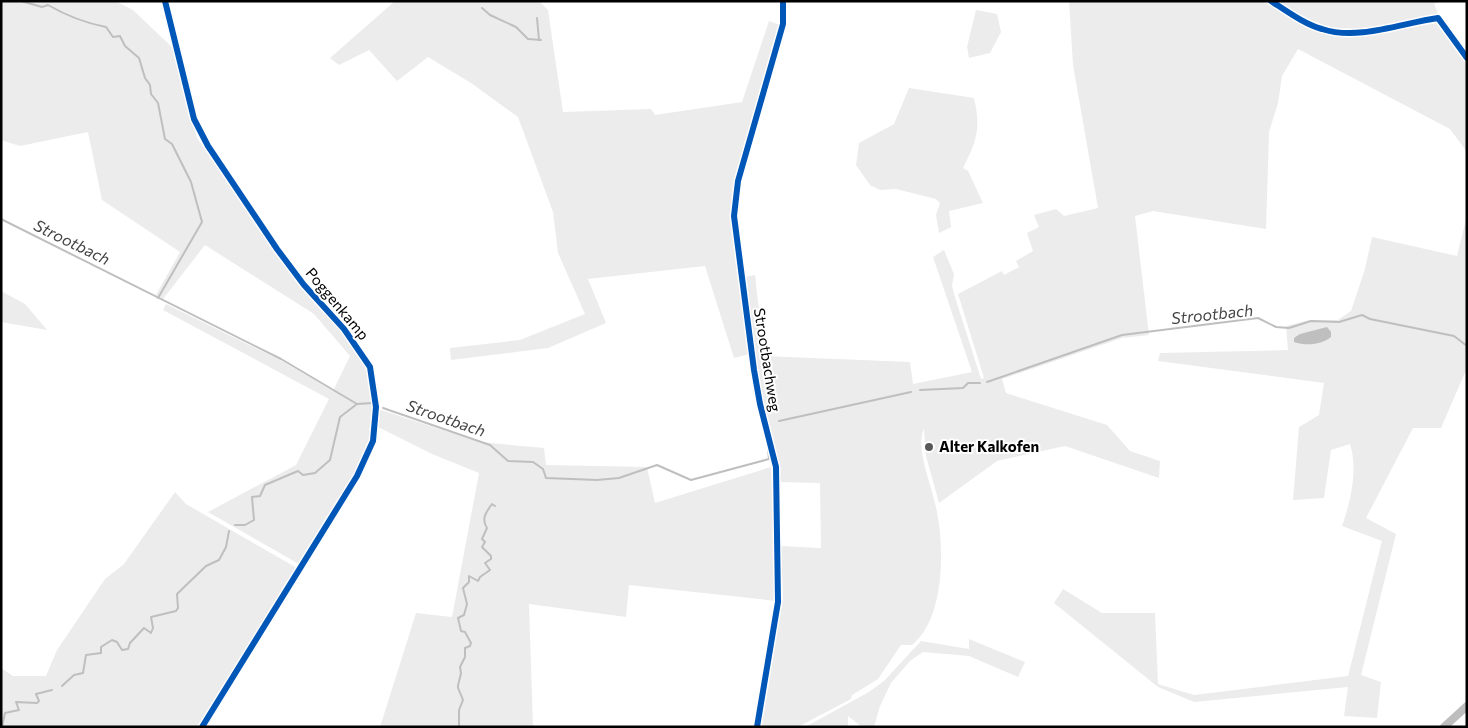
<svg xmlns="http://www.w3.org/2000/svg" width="1468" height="728" viewBox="0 0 1468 728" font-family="Commissioner,sans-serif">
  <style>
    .green { fill: #ececec }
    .water { fill: #bfbfbf }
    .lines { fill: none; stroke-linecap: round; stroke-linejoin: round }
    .stream { stroke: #bfbfbf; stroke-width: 2 }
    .minor { stroke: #bebebe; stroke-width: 8 }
    .cycleway-casing { stroke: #fff; stroke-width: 9 }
    .cycleway { stroke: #0057b8; stroke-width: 6 }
    .poi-dot { fill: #595959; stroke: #fff; stroke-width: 2 }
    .labels { text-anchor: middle; stroke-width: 4; stroke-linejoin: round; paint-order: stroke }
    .street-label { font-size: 15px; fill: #000; stroke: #fff }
    .poi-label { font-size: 15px; font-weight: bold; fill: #000; stroke: #fff; text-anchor: start }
    .water-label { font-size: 16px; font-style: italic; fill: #444; stroke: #fff }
  </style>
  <rect width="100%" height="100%" fill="#fff"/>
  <g class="green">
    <path d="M1,1H115L133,10L174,49L197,138L278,254L343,331L368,368L374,407L371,441L355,476L303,562L297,563L208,512L296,465L329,399L163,310L166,304L278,359L333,391L350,356L314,314L205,245L163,299L156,295L180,252L102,200L88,132L20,146L1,140Z"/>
    <path d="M395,1H539L548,10L563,112L651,109L655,115L742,102L769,21L780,25L735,190L750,354L734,358L705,266L588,279L606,323L548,348L451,360L450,348L520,340L585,314L558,253L553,212L518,117L471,83L428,57L397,81L369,50L339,65L330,58Z"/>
    <path d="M1069,1H1263L1318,31L1384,32L1437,23L1441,26L1467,64V152L1450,129L1298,49L1282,76L1278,103L1269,132L1266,229L1153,211L1135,216L1149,335L1122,338L1002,379L1006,393L1107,425L1130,451L1160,461L1159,478L1065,446L997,461L939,503L926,456L924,429C915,446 931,484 935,503C945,543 946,618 912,645H901L878,679L852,695L851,699L798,727H761L783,597L781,546L821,548L820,483L780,482L762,405L745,277L755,275L764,356L910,362L913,384L972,372L933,257L944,250L954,274L952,286L954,294L981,379L984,378L958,294L1002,271L1004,275L1019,267L1016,261L1033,251L1027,233L1039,227L1034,215L1056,209L1064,216L1098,208L1073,65Z"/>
    <path d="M1277,1H1441L1434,4L1439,16C1403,22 1351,38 1317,25C1303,20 1289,9 1277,1Z"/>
    <path d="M976,10L997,14L1001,32L990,53L969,58L967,47Z"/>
    <path d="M909,88L974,98C981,128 977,141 963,168L968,171L983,203L949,211L951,227L939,233L936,215L940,203L936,199L896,189L880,190L870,185L856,165L859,143L894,124Z"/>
    <path d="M1467,215V368L1441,428H1413L1366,518L1396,534L1361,675L1381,682L1377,718L1344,716L1348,687L1194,702L1158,687L1054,603L1063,589L1102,613H1155L1158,684L1194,695L1348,676L1382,541L1342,526C1351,501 1358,469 1350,444L1331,450L1324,498L1293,500L1299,427L1319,415L1324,383L1158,361L1160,353L1288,350L1286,326L1309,320H1338L1351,311L1365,269L1372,237L1457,256Z"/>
    <path d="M1,291L25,304L47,330L1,322Z"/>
    <path d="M378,409L479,442L544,448L546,465L647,467L655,503L771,467L777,601L629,585L626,617L529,604L533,727H380L416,613L452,617L479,473L432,454L376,426Z"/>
    <path d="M175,492L186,504L295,567L297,572L200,727H1V668L13,676H46L57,650L105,579L124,564Z"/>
    <path d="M969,639L1025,662L1018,677L969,656L923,652L910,661L891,683L880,706L874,727H862L848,716V727H805L869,692L884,681L921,641L969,649Z"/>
  </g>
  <path class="water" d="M1327,327L1331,332V337C1321,345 1306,346 1294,342V338L1300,334Z"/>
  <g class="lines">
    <g class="stream">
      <path d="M21,1L42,7L48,5C67,16 85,23 106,27L113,37L120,36L125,46L139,58L145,78L150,85L151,94L158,103L165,139L172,144L191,182L202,222L158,298"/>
      <path d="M482,8L490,15L516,27L528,39L541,40"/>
      <path d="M537,18L539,40"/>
      <path d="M1,219L281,359L357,404L372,403"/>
      <path d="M987,382L1122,335L1258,318L1276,327L1289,328L1311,321L1339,322L1362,315L1370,319L1454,336L1467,346"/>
      <path d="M920,390L963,388L968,383H980"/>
      <path d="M383,408L490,445L508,461L533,462L543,469L546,478L597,480L619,478L657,465L691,480L769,459L768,450"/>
      <path d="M779,421L911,392"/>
      <path d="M235,525H245L254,520L252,497L260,496L265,485L298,471L303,475L315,473L330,460L340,417L357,404"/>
      <path d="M62,686L74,675L83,673L86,655L101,653V647L112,640L117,642L122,650L128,649L130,643L144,628L151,633L153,628L151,617L176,611L178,608L177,594L206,566L219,560L226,547L229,531"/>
      <path d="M2,727L5,713L19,710L16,702L37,703L39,701L36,694L52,690"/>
      <path d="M459,727V710L463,700C456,682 457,692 461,673L460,667L465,657V648L470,646L471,643L465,632L461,631L458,618L464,615L467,604L463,588L469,582V576L478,581L480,577L490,570L485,563L491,559V556L482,547L485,542L482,539L487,528C481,519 486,512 492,504L495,506"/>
    </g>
    <g class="minor">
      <path d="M165,1L194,119L208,146L277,249L304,285L344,329L370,367L376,407L373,441L357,476L202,727"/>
      <path d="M1271,1C1287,11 1304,24 1322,29C1358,41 1402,23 1438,18L1467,58"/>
      <path d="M757,727L778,602L776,467L760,404L754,370L734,216L738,181L783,24V1"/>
      <path d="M1444,727L1467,706"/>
    </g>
    <g class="cycleway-casing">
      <g id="cycleway">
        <path d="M165,1L194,119L208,146L277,249L304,285L344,329L370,367L376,407L373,441L357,476L202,727"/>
        <path d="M1271,1C1287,11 1304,24 1322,29C1358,41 1402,23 1438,18L1467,58"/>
        <path d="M757,727L778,602L776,467L760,404L754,370L734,216L738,181L783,24V1"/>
      </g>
    </g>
    <use href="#cycleway" class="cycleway"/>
  </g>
  <circle class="poi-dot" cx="929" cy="447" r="5"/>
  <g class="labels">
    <g class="street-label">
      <text transform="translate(337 304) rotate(50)" y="5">Poggenkamp</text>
      <text transform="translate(767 360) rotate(81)" y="5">Strootbachweg</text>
    </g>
    <g class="poi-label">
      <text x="939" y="452">Alter Kalkofen</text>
    </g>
    <g class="water-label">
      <text transform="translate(72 242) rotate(26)" y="6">Strootbach</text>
      <text transform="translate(1212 314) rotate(-6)" y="6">Strootbach</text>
      <text transform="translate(446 418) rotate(19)" y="6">Strootbach</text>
    </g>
  </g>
  <rect width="1468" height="728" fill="none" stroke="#000000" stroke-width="5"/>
</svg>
